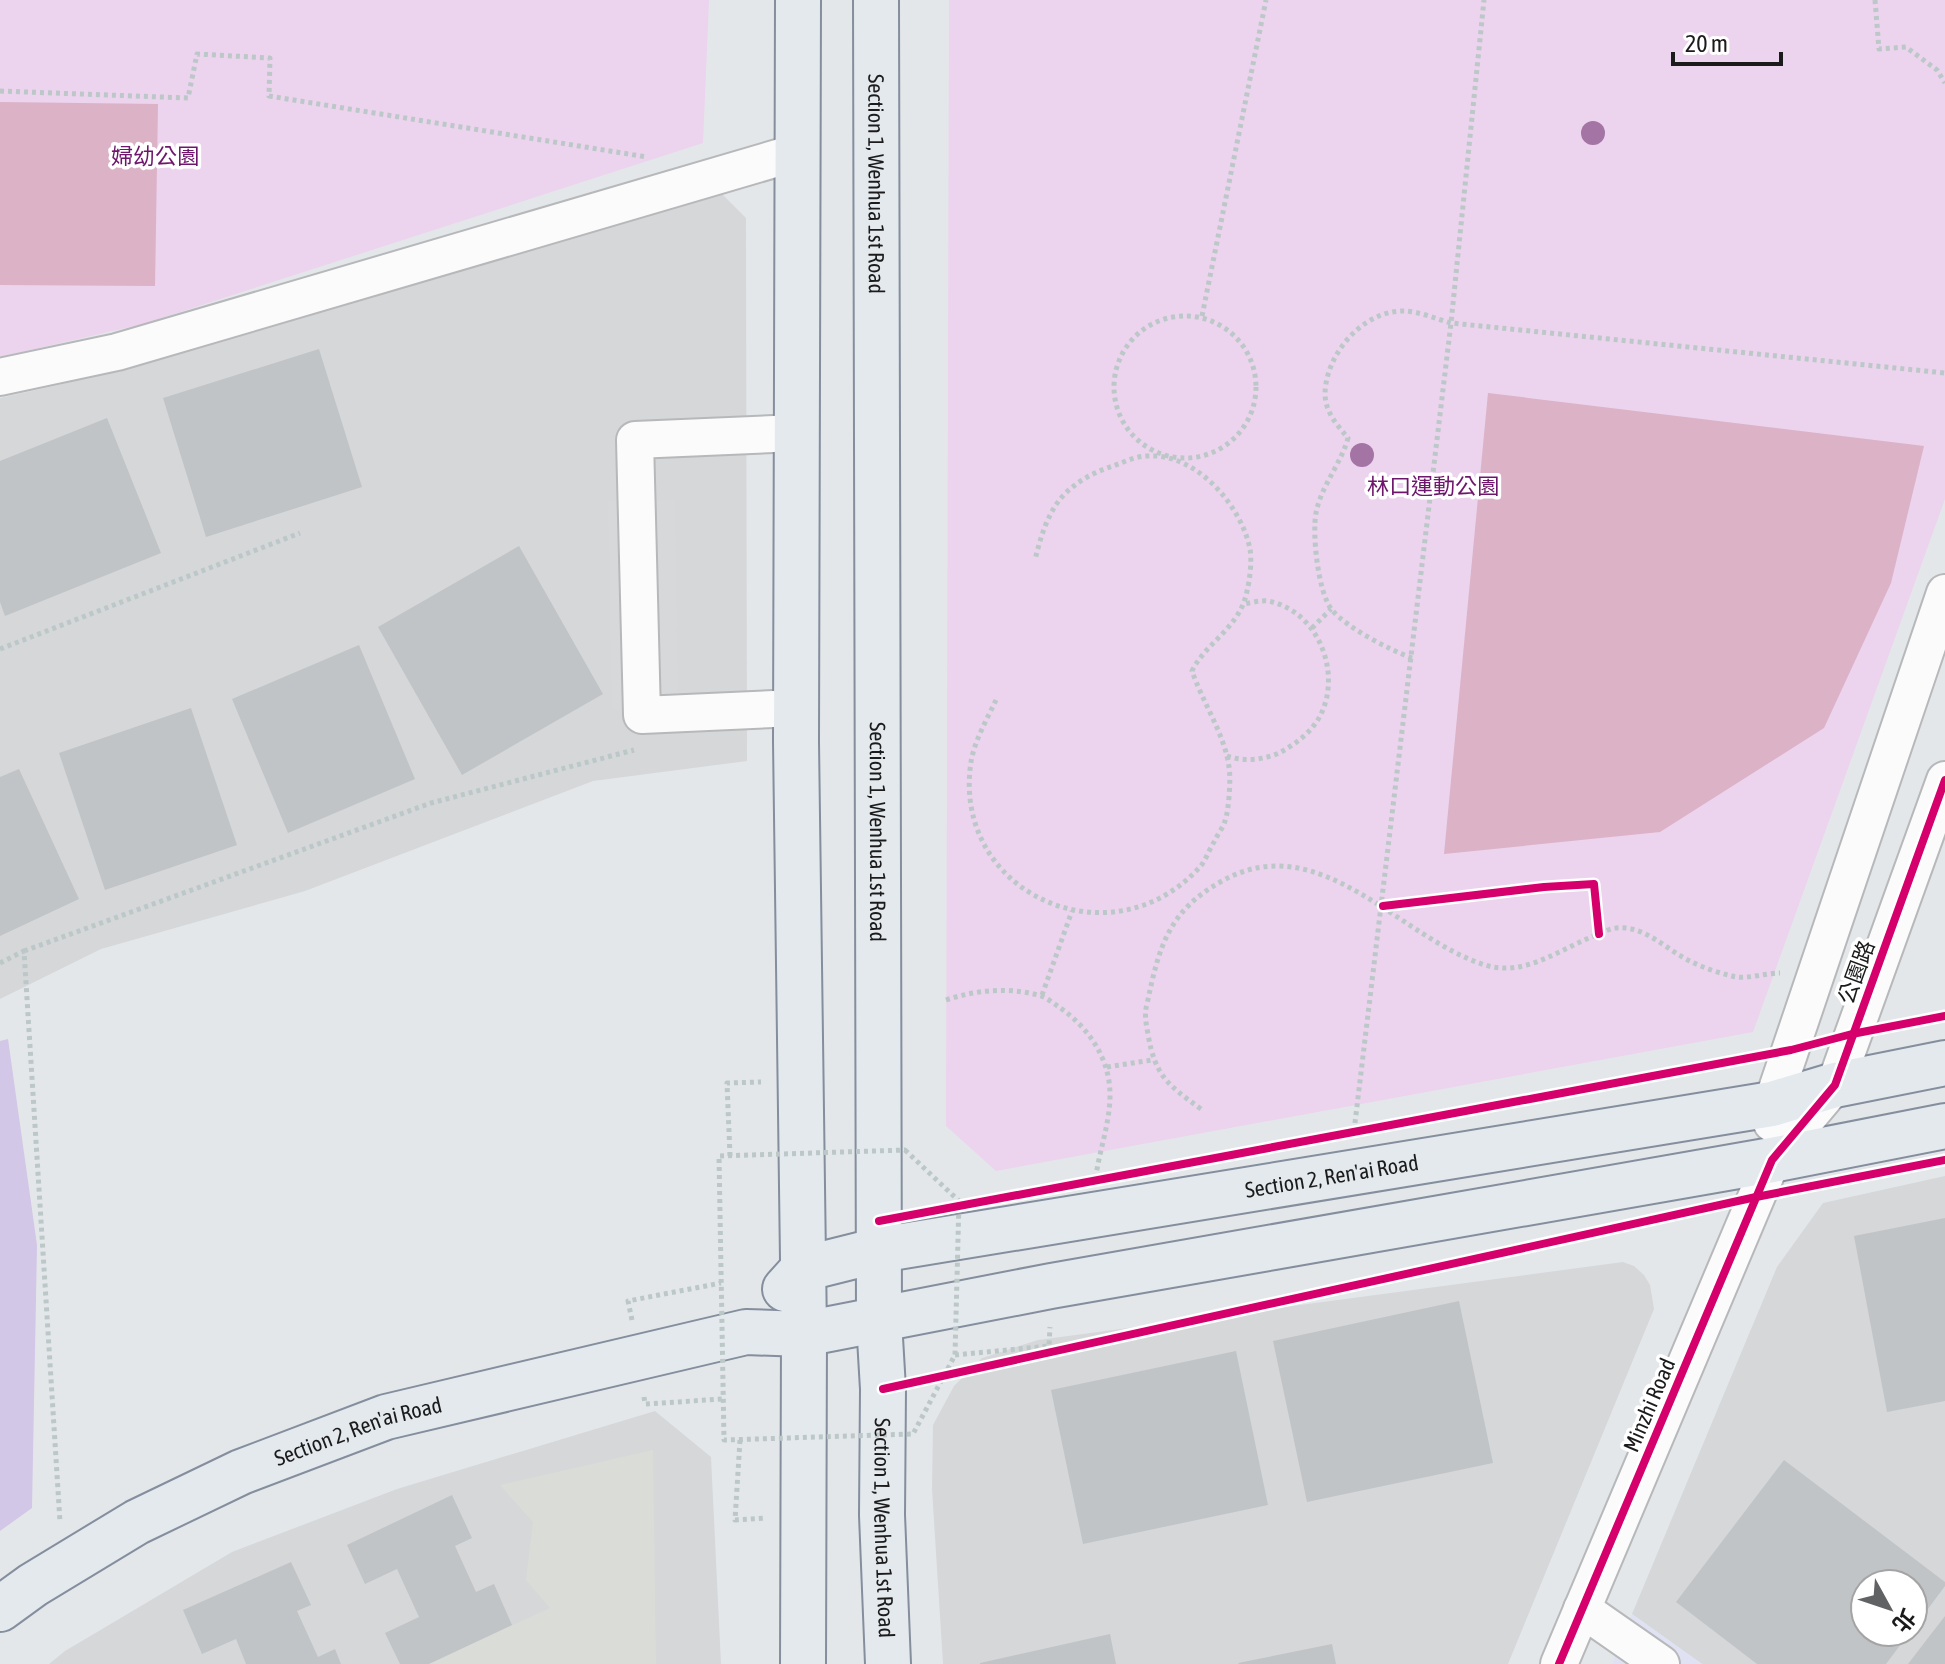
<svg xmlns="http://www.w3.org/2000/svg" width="1945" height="1664" viewBox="0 0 1945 1664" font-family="'Asap Condensed','Noto Sans TC',sans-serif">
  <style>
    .residential { fill: #d5d7d9; fill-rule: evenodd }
    .education { fill: #e0e2f3 }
    .grass { fill: #d2c7e6 }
    .park { fill: #ecd3ee }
    .pitch { fill: #dbb2c6 }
    .parking { fill: #d7d8da }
    .plaza { fill: #dadcd7 }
    .building { fill: #c1c4c6 }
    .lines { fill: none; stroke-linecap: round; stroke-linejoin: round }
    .minor-casing { stroke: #b7b8ba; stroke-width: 40 }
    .major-casing { stroke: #848e9d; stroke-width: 48 }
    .path { stroke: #bcc8c8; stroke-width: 5; stroke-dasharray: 4 4; stroke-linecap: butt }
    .minor { stroke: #fbfbfc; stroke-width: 36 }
    .major { stroke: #e4e9ee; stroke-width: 44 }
    .path-bridge { stroke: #bcc8c8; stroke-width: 5; stroke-dasharray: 4 4; stroke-linecap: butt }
    .cycleway-casing { stroke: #fff; stroke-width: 13 }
    .cycleway { stroke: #d6006c; stroke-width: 8 }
    .tree { fill: #a374a4 }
    .labels { text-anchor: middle; stroke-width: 7; stroke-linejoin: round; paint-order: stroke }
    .park-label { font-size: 22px; fill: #6d166b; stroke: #fff }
    .street-label { font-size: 22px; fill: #1b1b1b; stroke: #fff }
  </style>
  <rect width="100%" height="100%" fill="#e4e7ea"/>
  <g class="residential">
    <path d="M716,188L746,218L747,761L593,781L305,891L101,949L0,999V398L63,384L298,310Z"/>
    <path d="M1945,1176V1664H1702L1632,1614L1777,1267L1823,1203ZM1865,1584H1913V1632H1865Z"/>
    <path d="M1623,1262L1634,1266L1644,1275L1650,1285L1654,1309L1508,1664H943L932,1489L933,1425L954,1386L982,1358L1038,1340Z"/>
    <path d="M655,1411L711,1457L721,1664H49L65,1651L232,1552L397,1489Z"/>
  </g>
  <path class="education" d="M1632,1614L1702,1664H1612Z"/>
  <path class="grass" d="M8,1039L37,1245L32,1508L0,1531V1041Z"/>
  <g class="park">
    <path d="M0,0H709L703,143L143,324L0,357Z"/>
    <path d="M949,0H1945V499L1753,1032L996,1171L946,1126Z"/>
  </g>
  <g class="pitch">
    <path d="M0,102L158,104L155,286L0,285Z"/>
    <path d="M1488,393L1924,446L1891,583L1824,728L1660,832L1444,854Z"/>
  </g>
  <path class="parking" d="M675,500L678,707L612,709L608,501Z"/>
  <path class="plaza" d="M653,1450L656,1664H428L550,1608L526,1580L533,1522L500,1485Z"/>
  <g class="building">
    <path d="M319,349L362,487L206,537L163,398Z"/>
    <path d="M107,418L161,553L5,616L0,602V461Z"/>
    <path d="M519,546L603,694L462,775L378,627Z"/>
    <path d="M359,645L415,779L288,833L232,699Z"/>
    <path d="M191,708L237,845L105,890L59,753Z"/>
    <path d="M19,769L79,899L0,936V777Z"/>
    <path d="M1945,1218V1401L1887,1412L1854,1236Z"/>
    <path d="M1459,1301L1493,1463L1307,1502L1273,1341Z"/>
    <path d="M1236,1351L1268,1505L1083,1544L1051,1390Z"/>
    <path d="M1784,1460L1945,1582V1586L1913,1629V1584H1865V1632H1910L1886,1664H1757L1676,1602Z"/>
    <path d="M452,1495L472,1538L455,1546L476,1592L494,1584L512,1625L429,1664H400L385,1633L419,1617L397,1569L365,1584L347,1545Z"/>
    <path d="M291,1562L311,1605L297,1611L318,1657L335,1649L341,1664H246L236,1639L202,1654L183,1610Z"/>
    <path d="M1945,1616V1664H1908Z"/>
    <path d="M1110,1634L1116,1664H980V1663Z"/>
    <path d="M1332,1644L1336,1664H1239L1238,1663Z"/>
  </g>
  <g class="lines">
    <g class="minor-casing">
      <g id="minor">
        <path d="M0,377L117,352L798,152"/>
        <path d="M797,708L642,715L635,440L797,433"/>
        <path d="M1772,1123V1104L1945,593"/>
        <path d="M1582,1609L1661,1664"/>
        <path d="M1559,1664L1772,1160L1835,1085L1945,780"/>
      </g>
    </g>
    <g class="major-casing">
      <g id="major">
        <path d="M798,0L796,742L804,1334L803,1664"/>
        <path id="s1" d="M876,0L879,1321L883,1389L882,1515L888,1664"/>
        <path id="s2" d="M785,1289L803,1269L879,1250L1772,1104L1835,1085L1945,1063"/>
        <path id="s3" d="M0,1609L33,1585L137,1522L241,1472L386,1417L746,1332L804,1334L1051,1286L1772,1160L1945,1126"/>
      </g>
    </g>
    <g class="path">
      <path d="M1875,0L1879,49L1906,47L1937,70L1945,83"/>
      <path d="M0,91L188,98L197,54L270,58L269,96L647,157"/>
      <circle cx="1185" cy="387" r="71"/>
      <path d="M1202,316L1266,0"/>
      <path d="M1312,628L1331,609"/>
      <path d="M0,649L300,533"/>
      <path d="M1412,658C1390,650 1347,628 1332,610C1318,593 1312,534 1316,513C1321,486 1341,464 1348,438C1337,425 1326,413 1325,395C1325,355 1362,311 1403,311C1418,311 1437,319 1451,323L1945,373"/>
      <path d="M996,700C987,719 974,742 971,762C951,892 1109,965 1199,868C1205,862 1209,850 1214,842C1217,835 1223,828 1225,821C1229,810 1231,778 1229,767C1225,735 1202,701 1192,671C1206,642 1240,628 1247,591C1250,580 1252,560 1250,549C1241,505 1196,453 1148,456C1136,456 1124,462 1113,466C1094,472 1075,482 1061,498C1047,515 1040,539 1035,560"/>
      <path d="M1227,756C1244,762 1265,760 1281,752C1297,743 1313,731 1321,714C1342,671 1317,610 1268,601C1260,600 1251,603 1243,604"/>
      <path d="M1384,906L1544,887L1594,884L1599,934"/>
      <path d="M24,951L431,803L634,750"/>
      <path d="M0,963L24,951L60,1522"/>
      <path d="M1042,995L1072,911"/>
      <path d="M946,1000C976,990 1007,987 1038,995C1046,997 1053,1003 1059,1007C1088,1027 1110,1058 1110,1095C1110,1122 1100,1149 1096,1175"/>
      <path d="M1107,1067L1152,1060"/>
      <path d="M1201,1109C1168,1085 1155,1076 1148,1034C1146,1023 1144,1014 1147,1004C1159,947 1168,911 1222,881C1320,826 1399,938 1485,965C1526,978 1562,947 1599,934C1604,932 1611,928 1616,928C1646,925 1667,951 1692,962C1704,968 1719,973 1732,976C1746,980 1765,973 1780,973"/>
      <path d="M1354,1131L1451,323L1484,0"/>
      <path d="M730,1156L727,1083L761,1082"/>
      <path d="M632,1320L628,1301L721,1283"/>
      <path d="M955,1355L1049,1346L1050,1327"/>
      <path d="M644,1397L645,1404L723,1399"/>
      <path d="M740,1440L735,1520L765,1518"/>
    </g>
    <use href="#minor" class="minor"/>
    <use href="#major" class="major"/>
    <path class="path-bridge" d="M905,1150L959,1201L955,1355L913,1434L724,1440L719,1156Z"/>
    <g class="cycleway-casing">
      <g id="cycleway">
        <path d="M1383,906L1544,887L1594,884L1599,934"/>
        <path d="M879,1221L1791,1050L1852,1034L1945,1016"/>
        <path d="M883,1389L1756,1197L1945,1160"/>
        <path d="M1559,1664L1772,1160L1835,1085L1945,780"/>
      </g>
    </g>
    <use href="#cycleway" class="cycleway"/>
  </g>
  <g class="tree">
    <circle cx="1593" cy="133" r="12"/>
    <circle cx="1362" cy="455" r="12"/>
  </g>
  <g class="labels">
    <g class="park-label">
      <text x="155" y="164">婦幼公園</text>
      <text x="1433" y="494">林口運動公園</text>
    </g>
    <g class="street-label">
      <text dy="8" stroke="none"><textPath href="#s1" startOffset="184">Section 1, Wenhua 1st Road</textPath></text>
      <text dy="8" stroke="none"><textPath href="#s1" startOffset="832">Section 1, Wenhua 1st Road</textPath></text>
      <text transform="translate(1856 972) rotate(-70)" y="8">公園路</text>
      <text dy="8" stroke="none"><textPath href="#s2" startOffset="564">Section 2, Ren'ai Road</textPath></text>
      <text transform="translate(1649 1405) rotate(-67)" y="8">Minzhi Road</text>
      <text dy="8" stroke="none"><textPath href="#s3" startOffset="402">Section 2, Ren'ai Road</textPath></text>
      <text dy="8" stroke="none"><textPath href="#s1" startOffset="1528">Section 1, Wenhua 1st Road</textPath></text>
    </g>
  </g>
  <g transform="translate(1889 1608) rotate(130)"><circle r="38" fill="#ffffff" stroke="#a4a4a4" stroke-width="2"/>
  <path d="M0-6L14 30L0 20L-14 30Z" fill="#616263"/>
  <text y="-12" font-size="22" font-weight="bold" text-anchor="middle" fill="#1b1b1b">北</text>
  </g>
  <path d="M1673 52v12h108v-12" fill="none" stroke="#1b1b1b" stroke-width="4"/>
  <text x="1685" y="52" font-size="24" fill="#1b1b1b" stroke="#ffffff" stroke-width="6" paint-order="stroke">20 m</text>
</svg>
